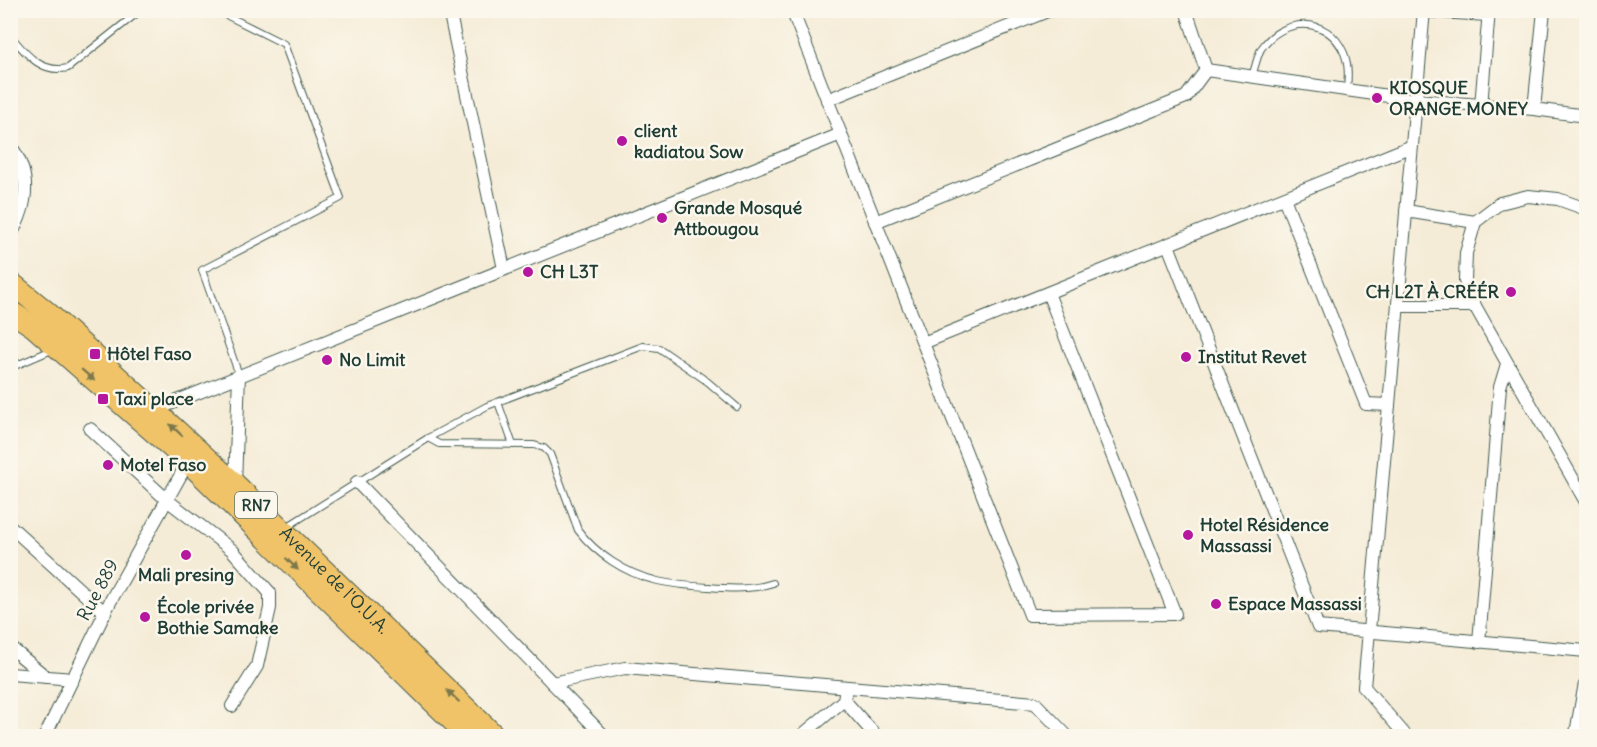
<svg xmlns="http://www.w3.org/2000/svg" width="1597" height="747" font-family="Delius,sans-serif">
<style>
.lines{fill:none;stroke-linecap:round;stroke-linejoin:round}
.service-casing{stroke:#3f574c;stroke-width:8}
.minor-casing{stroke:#3f574c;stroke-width:14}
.tertiary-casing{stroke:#3f574c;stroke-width:17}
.trunk-casing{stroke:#3f574c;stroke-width:23}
.service{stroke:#fff;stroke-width:6}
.minor{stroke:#fff;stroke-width:12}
.tertiary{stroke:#fff;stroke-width:15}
.trunk{stroke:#f0c369;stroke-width:21}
.oneway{fill:#7d794c}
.poi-dot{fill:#b5179e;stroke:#fbf7ec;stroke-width:2}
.labels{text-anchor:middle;stroke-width:5;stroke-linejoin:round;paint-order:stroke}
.shield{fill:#fbf7ec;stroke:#61756b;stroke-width:1.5}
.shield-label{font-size:16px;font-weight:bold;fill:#1f3d34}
.poi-label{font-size:18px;font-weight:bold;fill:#1f3d34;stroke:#fbf7ec;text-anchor:start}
.street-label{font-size:18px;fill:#1f3d34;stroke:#fbf7ec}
</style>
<rect width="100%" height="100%" fill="#fbf7ec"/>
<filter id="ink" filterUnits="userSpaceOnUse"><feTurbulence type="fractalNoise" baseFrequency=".0167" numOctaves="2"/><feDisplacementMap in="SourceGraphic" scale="12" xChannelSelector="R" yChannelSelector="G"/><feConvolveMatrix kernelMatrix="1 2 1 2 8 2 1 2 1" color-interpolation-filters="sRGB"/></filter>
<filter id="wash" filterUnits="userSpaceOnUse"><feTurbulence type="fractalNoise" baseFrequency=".008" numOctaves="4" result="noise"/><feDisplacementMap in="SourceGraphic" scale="24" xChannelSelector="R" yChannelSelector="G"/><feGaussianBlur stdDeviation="1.35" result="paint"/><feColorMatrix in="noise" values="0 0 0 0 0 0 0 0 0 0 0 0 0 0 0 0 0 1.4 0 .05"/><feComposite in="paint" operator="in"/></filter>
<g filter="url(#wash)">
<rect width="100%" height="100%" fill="#f5ecd7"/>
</g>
<g filter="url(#ink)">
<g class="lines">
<g class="service-casing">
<g id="service">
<polyline points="220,10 224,14 284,44 341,198 202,270 239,375"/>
<path d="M10,35C26,54 41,74 68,68L141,10"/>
<path d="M1252,76C1255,68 1257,57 1261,49C1282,17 1328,15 1344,53C1349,65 1348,78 1347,90"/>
<polyline points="10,368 54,349"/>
<polyline points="498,402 513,445"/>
<path d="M428,438L439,444L534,445L544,448L550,454L578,530C596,554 625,573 654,580C672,585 691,586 709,587C731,589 752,590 773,583"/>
<polyline points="285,528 428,438 487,406 643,346 659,348 708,382 737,407"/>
</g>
</g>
<g class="minor-casing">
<g id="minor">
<polyline points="449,10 504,269"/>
<polyline points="792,10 1030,615 1175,614 1048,293"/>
<polyline points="1186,10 1206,70"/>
<polyline points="1424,11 1488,15"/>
<polyline points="1206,70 1416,100 1534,109 1586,116"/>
<polyline points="827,100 1050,10"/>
<polyline points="1481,106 1489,10"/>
<polyline points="1534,109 1544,10"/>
<path d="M10,145C32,175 28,206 10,236"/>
<polyline points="1284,198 1366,404 1389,405"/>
<polyline points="1586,209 1558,199 1528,196 1500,203 1475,222 1466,253 1465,281 1475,306 1586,502"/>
<polyline points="1406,211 1475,222"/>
<polyline points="875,222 1186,97 1206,70"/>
<polyline points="1168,245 1318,627 1586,651"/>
<polyline points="1398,306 1475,306"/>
<polyline points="923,343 1412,146"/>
<polyline points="155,410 841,134"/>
<polyline points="90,429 167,500 232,550 270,593 270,608 257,666 232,706"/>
<polyline points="357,482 604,736"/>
<polyline points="235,484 239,375"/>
<polyline points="10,526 105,613"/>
<polyline points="1479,642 1500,387 1507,364"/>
<polyline points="10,647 46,677"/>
<polyline points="10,674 73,679"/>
<polyline points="552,683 625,668 1035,703 1067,736"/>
<polyline points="844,700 876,736"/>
<polyline points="45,736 110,602 188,462"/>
<polyline points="801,736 844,700 846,687"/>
<polyline points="1406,736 1364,687 1424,10"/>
</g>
</g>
<g class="tertiary-casing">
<polyline id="tertiary" points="1577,736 1586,686"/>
</g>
<g class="trunk-casing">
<g id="trunk">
<path id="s1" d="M10,282L48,313L235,484L495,736"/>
<polyline points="10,311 34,327 188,462 468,736"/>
</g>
</g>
<use href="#service" class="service"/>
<use href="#minor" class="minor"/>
<use href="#tertiary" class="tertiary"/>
<use href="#trunk" class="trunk"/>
</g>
<defs><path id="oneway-solid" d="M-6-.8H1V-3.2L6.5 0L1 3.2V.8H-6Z" transform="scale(1.5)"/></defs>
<g class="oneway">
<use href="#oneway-solid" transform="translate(88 375) rotate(41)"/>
<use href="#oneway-solid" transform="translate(176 430) rotate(-137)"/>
<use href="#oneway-solid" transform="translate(292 564) rotate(44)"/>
<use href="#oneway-solid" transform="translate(453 696) rotate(-136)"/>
</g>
</g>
<g class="poi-dot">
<circle cx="1377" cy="98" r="6"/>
<circle cx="622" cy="141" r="6"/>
<circle cx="662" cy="218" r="6"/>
<circle cx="528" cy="272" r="6"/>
<circle cx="1511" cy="292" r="6"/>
<rect x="89" y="348" width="12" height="12" rx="3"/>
<circle cx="1186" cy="357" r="6"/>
<circle cx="327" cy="360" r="6"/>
<rect x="97" y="393" width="12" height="12" rx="3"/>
<circle cx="108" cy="465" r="6"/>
<circle cx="1188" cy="535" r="6"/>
<circle cx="186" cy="555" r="6"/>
<circle cx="1216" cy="604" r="6"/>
<circle cx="145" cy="617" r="6"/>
</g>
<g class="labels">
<rect class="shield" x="235" y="492" width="42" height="26" rx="4.5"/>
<g class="shield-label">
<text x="256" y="511">RN7</text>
</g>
<g class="poi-label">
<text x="1389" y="94">KIOSQUE<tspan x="1389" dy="21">ORANGE MONEY</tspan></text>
<text x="634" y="137">client<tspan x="634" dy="21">kadiatou Sow</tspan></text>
<text x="674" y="214">Grande Mosqué<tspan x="674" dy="21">Attbougou</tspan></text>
<text x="540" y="278">CH L3T</text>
<text x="1499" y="298" text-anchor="end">CH L2T À CRÉÉR</text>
<text x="107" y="360">Hôtel Faso</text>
<text x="1198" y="363">Institut Revet</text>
<text x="339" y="366">No Limit</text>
<text x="115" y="405">Taxi place</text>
<text x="120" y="471">Motel Faso</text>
<text x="1200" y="531">Hotel Résidence<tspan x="1200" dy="21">Massassi</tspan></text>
<text x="186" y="581" text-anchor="middle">Mali presing</text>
<text x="1228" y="610">Espace Massassi</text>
<text x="157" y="613">École privée<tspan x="157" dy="21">Bothie Samake</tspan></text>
</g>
<g class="street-label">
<text dy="6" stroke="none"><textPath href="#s1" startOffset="441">Avenue de l'O.U.A.</textPath></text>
<text transform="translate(98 590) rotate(-62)" y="6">Rue 889</text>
</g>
</g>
<rect width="1597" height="747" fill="none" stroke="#fbf7ec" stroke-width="36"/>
</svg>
